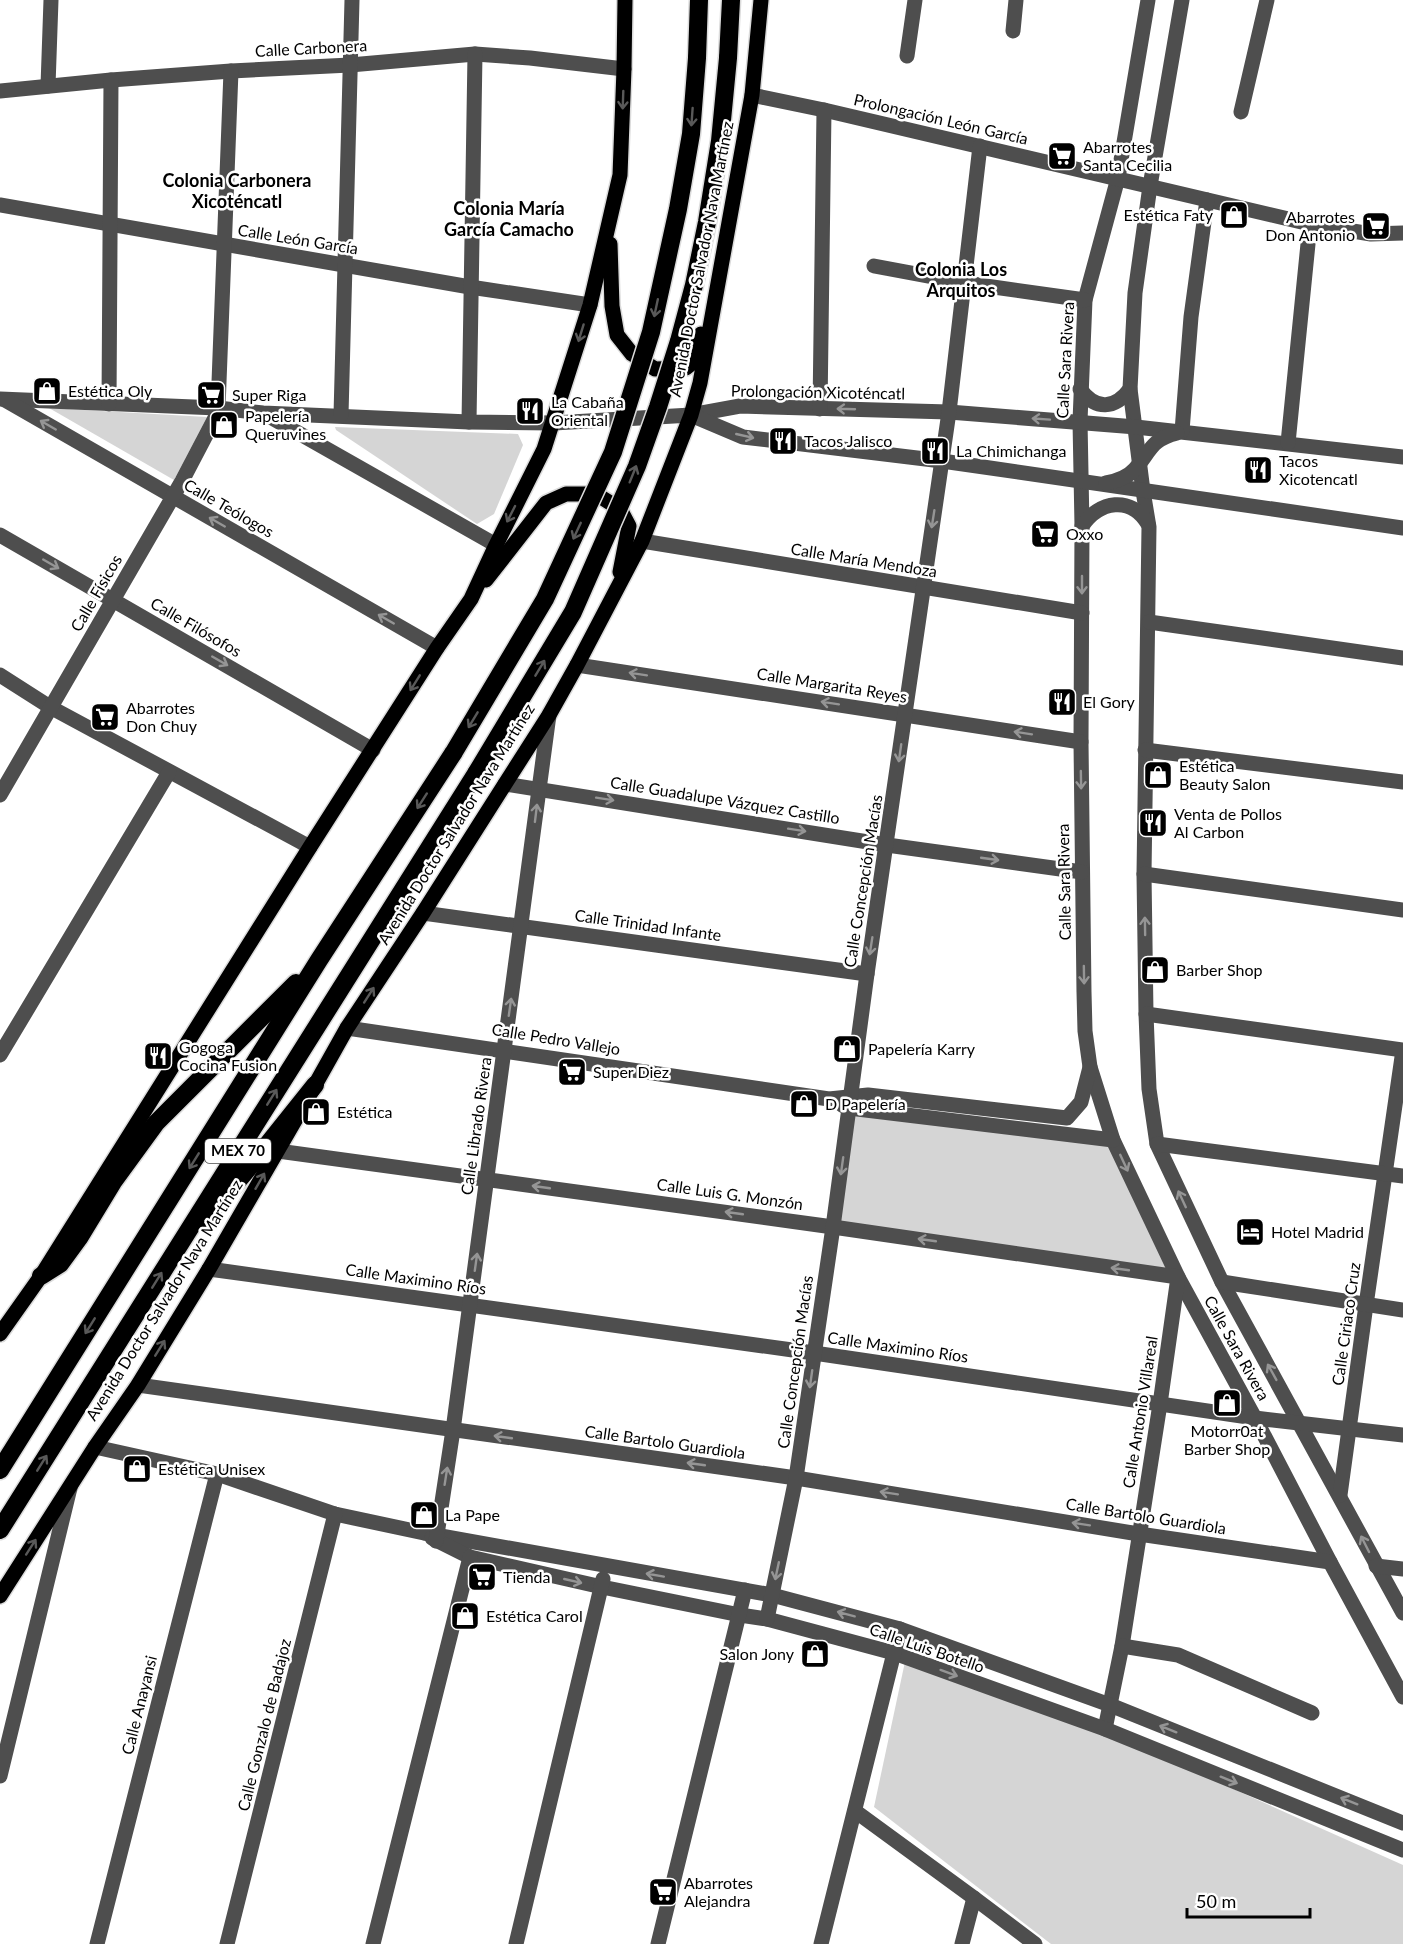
<svg xmlns="http://www.w3.org/2000/svg" width="1403" height="1944" font-family="Lato,sans-serif">
<style>
.green{fill:#d5d5d5}
.lines{fill:none;stroke-linecap:round;stroke-linejoin:round}
.major-casing{stroke:#dbdbdb;stroke-width:18}
.highway-casing{stroke:#dbdbdb;stroke-width:21}
.minor{stroke:#4e4e4e;stroke-width:15}
.major{stroke:#000;stroke-width:15}
.highway{stroke:#000;stroke-width:18}
.highway-bridge-casing{stroke:#dbdbdb;stroke-width:21;stroke-linecap:butt}
.highway-bridge{stroke:#000;stroke-width:18}
.oneway{stroke:#595959}
.oneway2{stroke:#959595}
.labels{text-anchor:middle;stroke-width:5;stroke-linejoin:round;paint-order:stroke}
.shield{fill:#fff;stroke:#4c4c4c;stroke-width:1.5}
.shield-label{font-size:15px;font-weight:bold;fill:#000}
.street-label{font-size:16px;fill:#000;stroke:#fff}
.poi-label{font-size:16px;fill:#000;stroke:#fff;text-anchor:start}
.neighbourhood-label{font-size:18px;font-weight:bold;fill:#000;stroke:#fff}
</style>
<rect width="100%" height="100%" fill="#fff"/>
<g class="green">
<polygon points="49,408 207,417 174,480"/>
<polygon points="335,427 518,434 523,445 494,514 477,524 336,430"/>
<polygon points="850,1108 1109,1143 1171,1272 834,1226"/>
<polygon points="906,1657 1104,1731 1403,1865 1403,1944 1051,1944 874,1807"/>
</g>
<g class="lines">
<g class="major-casing">
<g id="major">
<polyline points="610,244 612,306 617,335 632,354 655,369 686,368 691,364 701,334"/>
<polyline points="486,580 546,503 566,494 596,494 620,509 629,526 620,572"/>
<polyline points="310,1094 347,1028 423,913 505,784 549,715 577,665 642,541 691,415 700,383 752,95 761,0"/>
<polyline points="0,1334 41,1276 310,847 437,648 471,599 496,545 544,449 590,305 620,175 624,69 625,0"/>
<polyline points="0,1596 95,1447 138,1385 209,1269 297,1117"/>
</g>
</g>
<g class="highway-casing">
<g id="highway">
<polyline points="697,58 699,0"/>
<polyline points="728,58 731,0"/>
<polyline points="204,1221 252,1164 315,1085"/>
<polyline points="41,1276 60,1264 79,1238 113,1182 156,1123 296,983"/>
<polyline points="0,1470 319,960 454,752"/>
<polyline points="0,1530 477,772"/>
</g>
</g>
<g class="minor">
<polyline points="1148,0 1118,178 1085,300 1080,421 1082,526 1081,742 1084,992 1085,1031 1090,1067 1113,1140 1178,1277 1255,1418 1330,1562 1403,1697"/>
<polyline points="1182,0 1150,186 1135,293 1130,389 1143,491 1149,527 1144,874 1146,1014 1149,1089 1157,1144 1222,1282 1403,1613"/>
<polyline points="1013,31 1016,0"/>
<polyline points="907,56 915,0"/>
<polyline points="48,86 51,0"/>
<polyline points="0,91 111,80 231,71 350,65 475,54 530,58 624,69"/>
<polyline points="752,95 824,110 1310,224 1371,234 1403,233"/>
<polyline points="1241,112 1267,0"/>
<polyline points="0,205 470,287 590,305"/>
<polyline points="874,266 965,283 1085,300"/>
<path d="M1080,389C1096,411 1115,409 1130,389"/>
<polyline points="0,399 218,408 263,413 469,422 554,423 691,415 740,406 949,412 1136,427 1403,457"/>
<polyline points="5,400 437,648"/>
<polyline points="109,404 111,80"/>
<polyline points="820,409 824,110"/>
<polyline points="265,414 496,545"/>
<polyline points="341,415 352,0"/>
<polyline points="691,415 743,437 942,461 1403,528"/>
<polyline points="469,422 475,54"/>
<polyline points="1182,431 1191,317 1207,200"/>
<polyline points="1288,443 1310,224"/>
<path d="M1106,483C1117,481 1128,477 1135,469C1151,451 1150,440 1177,433"/>
<path d="M1082,526C1099,501 1131,495 1148,524"/>
<polyline points="0,535 373,750"/>
<polyline points="642,541 1082,613"/>
<polyline points="1149,622 1403,658"/>
<polyline points="577,665 1081,742"/>
<polyline points="0,675 50,707 310,847"/>
<polyline points="1145,750 1403,782"/>
<polyline points="505,784 887,845 1082,872"/>
<polyline points="0,795 182,481 215,418 218,408 231,71"/>
<polyline points="1144,874 1403,910"/>
<polyline points="423,913 867,974"/>
<polyline points="1146,1014 1403,1050 1366,1305 1340,1495"/>
<polyline points="347,1028 829,1099 868,1095 1067,1118 1081,1102 1090,1067"/>
<polyline points="0,1055 169,772"/>
<polyline points="842,1105 849,1108 1113,1140"/>
<polyline points="1157,1144 1403,1176"/>
<polyline points="278,1151 833,1227 1178,1277 1160,1404 1122,1646 1105,1729"/>
<polyline points="209,1269 814,1353 1255,1418 1403,1435"/>
<polyline points="1222,1282 1403,1310"/>
<polyline points="138,1385 796,1478 1139,1534 1330,1562"/>
<polyline points="95,1447 217,1474 335,1514 424,1533 772,1595 900,1629 1110,1705 1403,1823"/>
<polyline points="432,1538 470,1557 602,1587 740,1615 767,1619 894,1653 1105,1729 1403,1850"/>
<polyline points="436,1541 453,1430 549,715"/>
<polyline points="1376,1566 1403,1569"/>
<polyline points="767,1619 796,1478 833,1227 867,974 949,412 980,146"/>
<polyline points="1122,1646 1178,1655 1312,1713"/>
<polyline points="0,1776 70,1488"/>
<polyline points="855,1811 974,1898 1035,1944"/>
<polyline points="97,1944 217,1474"/>
<polyline points="227,1944 335,1514"/>
<polyline points="373,1944 470,1557"/>
<polyline points="516,1944 603,1579"/>
<polyline points="658,1944 745,1590"/>
<polyline points="821,1944 900,1629"/>
<polyline points="962,1944 974,1898"/>
</g>
<use href="#major" class="major"/>
<use href="#highway" class="highway"/>
<g class="highway-bridge-casing">
<g id="highway-bridge">
<polyline points="454,752 545,599 613,452 651,332 678,209 691,134 697,58"/>
<polyline points="477,772 573,612 637,466 658,407 679,341 694,285 707,222 720,141 728,58"/>
</g>
</g>
<use href="#highway-bridge" class="highway-bridge"/>
</g>
<defs><path id="oneway-shaft" d="M-6 0H5M1.5-3L5.5 0L1.5 3" fill="none" stroke-width="1.6" stroke-linecap="round" stroke-linejoin="round" transform="scale(1.5)"/></defs>
<g class="oneway">
<use href="#oneway-shaft" transform="translate(623 100) rotate(92)"/>
<use href="#oneway-shaft" transform="translate(692 117) rotate(94)"/>
<use href="#oneway-shaft" transform="translate(656 308) rotate(102)"/>
<use href="#oneway-shaft" transform="translate(581 333) rotate(107)"/>
<use href="#oneway-shaft" transform="translate(633 474) rotate(-68)"/>
<use href="#oneway-shaft" transform="translate(511 514) rotate(117)"/>
<use href="#oneway-shaft" transform="translate(577 531) rotate(115)"/>
<use href="#oneway-shaft" transform="translate(540 668) rotate(-59)"/>
<use href="#oneway-shaft" transform="translate(415 683) rotate(122)"/>
<use href="#oneway-shaft" transform="translate(473 720) rotate(121)"/>
<use href="#oneway-shaft" transform="translate(422 801) rotate(123)"/>
<use href="#oneway-shaft" transform="translate(369 995) rotate(-57)"/>
<use href="#oneway-shaft" transform="translate(272 1097) rotate(-58)"/>
<use href="#oneway-shaft" transform="translate(194 1161) rotate(122)"/>
<use href="#oneway-shaft" transform="translate(260 1181) rotate(-60)"/>
<use href="#oneway-shaft" transform="translate(157 1280) rotate(-58)"/>
<use href="#oneway-shaft" transform="translate(90 1326) rotate(122)"/>
<use href="#oneway-shaft" transform="translate(160 1348) rotate(-58)"/>
<use href="#oneway-shaft" transform="translate(42 1463) rotate(-58)"/>
<use href="#oneway-shaft" transform="translate(31 1547) rotate(-57)"/>
</g>
<g class="oneway2">
<use href="#oneway-shaft" transform="translate(846 409) rotate(-178)"/>
<use href="#oneway-shaft" transform="translate(1041 419) rotate(-176)"/>
<use href="#oneway-shaft" transform="translate(48 425) rotate(-150)"/>
<use href="#oneway-shaft" transform="translate(745 436) rotate(13)"/>
<use href="#oneway-shaft" transform="translate(933 519) rotate(99)"/>
<use href="#oneway-shaft" transform="translate(217 522) rotate(-150)"/>
<use href="#oneway-shaft" transform="translate(51 564) rotate(30)"/>
<use href="#oneway-shaft" transform="translate(1082 585) rotate(90)"/>
<use href="#oneway-shaft" transform="translate(386 619) rotate(-150)"/>
<use href="#oneway-shaft" transform="translate(220 661) rotate(30)"/>
<use href="#oneway-shaft" transform="translate(638 674) rotate(-171)"/>
<use href="#oneway-shaft" transform="translate(830 703) rotate(-171)"/>
<use href="#oneway-shaft" transform="translate(1023 733) rotate(-171)"/>
<use href="#oneway-shaft" transform="translate(900 753) rotate(98)"/>
<use href="#oneway-shaft" transform="translate(1081 780) rotate(89)"/>
<use href="#oneway-shaft" transform="translate(605 799) rotate(9)"/>
<use href="#oneway-shaft" transform="translate(536 813) rotate(-83)"/>
<use href="#oneway-shaft" transform="translate(797 830) rotate(9)"/>
<use href="#oneway-shaft" transform="translate(990 859) rotate(8)"/>
<use href="#oneway-shaft" transform="translate(1145 926) rotate(-91)"/>
<use href="#oneway-shaft" transform="translate(871 946) rotate(99)"/>
<use href="#oneway-shaft" transform="translate(1084 975) rotate(89)"/>
<use href="#oneway-shaft" transform="translate(510 1007) rotate(-82)"/>
<use href="#oneway-shaft" transform="translate(1124 1163) rotate(65)"/>
<use href="#oneway-shaft" transform="translate(842 1166) rotate(98)"/>
<use href="#oneway-shaft" transform="translate(541 1187) rotate(-172)"/>
<use href="#oneway-shaft" transform="translate(1182 1199) rotate(-115)"/>
<use href="#oneway-shaft" transform="translate(734 1213) rotate(-172)"/>
<use href="#oneway-shaft" transform="translate(927 1240) rotate(-172)"/>
<use href="#oneway-shaft" transform="translate(476 1262) rotate(-82)"/>
<use href="#oneway-shaft" transform="translate(1120 1269) rotate(-172)"/>
<use href="#oneway-shaft" transform="translate(1272 1372) rotate(-119)"/>
<use href="#oneway-shaft" transform="translate(811 1379) rotate(98)"/>
<use href="#oneway-shaft" transform="translate(503 1437) rotate(-172)"/>
<use href="#oneway-shaft" transform="translate(696 1464) rotate(-172)"/>
<use href="#oneway-shaft" transform="translate(446 1476) rotate(-81)"/>
<use href="#oneway-shaft" transform="translate(889 1493) rotate(-171)"/>
<use href="#oneway-shaft" transform="translate(1081 1524) rotate(-171)"/>
<use href="#oneway-shaft" transform="translate(1365 1544) rotate(-117)"/>
<use href="#oneway-shaft" transform="translate(777 1571) rotate(102)"/>
<use href="#oneway-shaft" transform="translate(655 1575) rotate(-170)"/>
<use href="#oneway-shaft" transform="translate(573 1581) rotate(13)"/>
<use href="#oneway-shaft" transform="translate(846 1614) rotate(-165)"/>
<use href="#oneway-shaft" transform="translate(949 1673) rotate(20)"/>
<use href="#oneway-shaft" transform="translate(1168 1729) rotate(-158)"/>
<use href="#oneway-shaft" transform="translate(1229 1780) rotate(22)"/>
<use href="#oneway-shaft" transform="translate(1349 1801) rotate(-158)"/>
</g>
<defs>
<g id="supermarket-square" transform="scale(1.5)"><rect x="-9" y="-9" width="18" height="18" rx="4" fill="#000" stroke="#fff"/><path d="M-6-5.5h2.5l.6 2H6L4.5 2H-2.5L-4.4-4H-6ZM-1.5 3.2a1.3 1.3 0 1 0 .1 0ZM3 3.2a1.3 1.3 0 1 0 .1 0Z" fill="#fff"/></g>
<g id="shop-square" transform="scale(1.5)"><rect x="-9" y="-9" width="18" height="18" rx="4" fill="#000" stroke="#fff"/><path d="M-5-2.5h2.3a2.7 3.5 0 0 1 5.4 0H5L5.5 6h-11ZM-1.5-2.5h3a1.5 2.3 0 0 0-3 0Z" fill="#fff"/></g>
<g id="restaurant-square" transform="scale(1.5)"><rect x="-9" y="-9" width="18" height="18" rx="4" fill="#000" stroke="#fff"/><path d="M-5-6h1v4h1v-4h1v4h1v-4h1v5L-1.5 .5V6h-2V.5L-5-1ZM5-6V6H3V1.5H1.5Q1.5-4 5-6Z" fill="#fff"/></g>
<g id="hotel-square" transform="scale(1.5)"><rect x="-9" y="-9" width="18" height="18" rx="4" fill="#000" stroke="#fff"/><path d="M-6-4.5h1.5V1H6V5H4.5V3h-9V5H-6ZM-4 0a1.8 1.8 0 1 1 3.6 0ZM.5 0V-2.5h3Q6-2.5 6 0Z" fill="#fff"/></g>
</defs>
<g fill-rule="evenodd">
<use href="#supermarket-square" x="1062" y="156"/>
<use href="#shop-square" x="1234" y="215"/>
<use href="#supermarket-square" x="1376" y="226"/>
<use href="#shop-square" x="47" y="391"/>
<use href="#supermarket-square" x="211" y="395"/>
<use href="#restaurant-square" x="530" y="411"/>
<use href="#shop-square" x="224" y="425"/>
<use href="#restaurant-square" x="783" y="441"/>
<use href="#restaurant-square" x="935" y="451"/>
<use href="#restaurant-square" x="1258" y="470"/>
<use href="#supermarket-square" x="1045" y="534"/>
<use href="#restaurant-square" x="1062" y="702"/>
<use href="#supermarket-square" x="105" y="717"/>
<use href="#shop-square" x="1158" y="775"/>
<use href="#restaurant-square" x="1153" y="823"/>
<use href="#shop-square" x="1155" y="970"/>
<use href="#shop-square" x="847" y="1049"/>
<use href="#restaurant-square" x="158" y="1056"/>
<use href="#supermarket-square" x="572" y="1072"/>
<use href="#shop-square" x="804" y="1104"/>
<use href="#shop-square" x="316" y="1112"/>
<use href="#hotel-square" x="1250" y="1232"/>
<use href="#shop-square" x="1227" y="1403"/>
<use href="#shop-square" x="137" y="1469"/>
<use href="#shop-square" x="424" y="1515"/>
<use href="#supermarket-square" x="482" y="1577"/>
<use href="#shop-square" x="465" y="1616"/>
<use href="#shop-square" x="815" y="1654"/>
<use href="#supermarket-square" x="663" y="1892"/>
</g>
<g class="labels">
<rect class="shield" x="205" y="1139" width="66" height="24" rx="4.5"/>
<g class="shield-label">
<text x="238" y="1156">MEX 70</text>
</g>
<g class="street-label">
<text transform="translate(311 48) rotate(-3)" y="6">Calle Carbonera</text>
<text transform="translate(941 119) rotate(13)" y="6">Prolongación León García</text>
<text transform="translate(298 239) rotate(9)" y="6">Calle León García</text>
<text transform="translate(701 259) rotate(-79)" y="6">Avenida Doctor Salvador Nava Martínez</text>
<text transform="translate(1065 360) rotate(-87)" y="6">Calle Sara Rivera</text>
<text transform="translate(818 392) rotate(1)" y="6">Prolongación Xicoténcatl</text>
<text transform="translate(229 508) rotate(30)" y="6">Calle Teólogos</text>
<text transform="translate(864 560) rotate(9)" y="6">Calle María Mendoza</text>
<text transform="translate(96 593) rotate(-60)" y="6">Calle Físicos</text>
<text transform="translate(196 627) rotate(30)" y="6">Calle Filósofos</text>
<text transform="translate(832 685) rotate(9)" y="6">Calle Margarita Reyes</text>
<text transform="translate(725 800) rotate(9)" y="6">Calle Guadalupe Vázquez Castillo</text>
<text transform="translate(456 824) rotate(-58)" y="6">Avenida Doctor Salvador Nava Martínez</text>
<text transform="translate(863 881) rotate(-81)" y="6">Calle Concepción Macías</text>
<text transform="translate(1064 882) rotate(-91)" y="6">Calle Sara Rivera</text>
<text transform="translate(648 925) rotate(8)" y="6">Calle Trinidad Infante</text>
<text transform="translate(556 1039) rotate(9)" y="6">Calle Pedro Vallejo</text>
<text transform="translate(476 1126) rotate(-82)" y="6">Calle Librado Rivera</text>
<text transform="translate(730 1194) rotate(8)" y="6">Calle Luis G. Monzón</text>
<text transform="translate(416 1279) rotate(8)" y="6">Calle Maximino Ríos</text>
<text transform="translate(164 1300) rotate(-58)" y="6">Avenida Doctor Salvador Nava Martínez</text>
<text transform="translate(1346 1324) rotate(-82)" y="6">Calle Ciriaco Cruz</text>
<text transform="translate(898 1347) rotate(8)" y="6">Calle Maximino Ríos</text>
<text transform="translate(1237 1348) rotate(61)" y="6">Calle Sara Rivera</text>
<text transform="translate(795 1362) rotate(-82)" y="6">Calle Concepción Macías</text>
<text transform="translate(1140 1412) rotate(-81)" y="6">Calle Antonio Villareal</text>
<text transform="translate(665 1442) rotate(8)" y="6">Calle Bartolo Guardiola</text>
<text transform="translate(1146 1516) rotate(9)" y="6">Calle Bartolo Guardiola</text>
<text transform="translate(927 1648) rotate(19)" y="6">Calle Luis Botello</text>
<text transform="translate(139 1705) rotate(-76)" y="6">Calle Anayansi</text>
<text transform="translate(264 1725) rotate(-76)" y="6">Calle Gonzalo de Badajoz</text>
</g>
<g class="poi-label">
<text x="1083" y="153">Abarrotes<tspan x="1083" dy="18">Santa Cecilia</tspan></text>
<text x="1213" y="221" text-anchor="end">Estética Faty</text>
<text x="1355" y="223" text-anchor="end">Abarrotes<tspan x="1355" dy="18">Don Antonio</tspan></text>
<text x="68" y="397">Estética Oly</text>
<text x="232" y="401">Super Riga</text>
<text x="551" y="408">La Cabaña<tspan x="551" dy="18">Oriental</tspan></text>
<text x="245" y="422">Papelería<tspan x="245" dy="18">Queruvines</tspan></text>
<text x="804" y="447">Tacos Jalisco</text>
<text x="956" y="457">La Chimichanga</text>
<text x="1279" y="467">Tacos<tspan x="1279" dy="18">Xicotencatl</tspan></text>
<text x="1066" y="540">Oxxo</text>
<text x="1083" y="708">El Gory</text>
<text x="126" y="714">Abarrotes<tspan x="126" dy="18">Don Chuy</tspan></text>
<text x="1179" y="772">Estética<tspan x="1179" dy="18">Beauty Salon</tspan></text>
<text x="1174" y="820">Venta de Pollos<tspan x="1174" dy="18">Al Carbon</tspan></text>
<text x="1176" y="976">Barber Shop</text>
<text x="179" y="1053">Gogoga<tspan x="179" dy="18">Cocina Fusion</tspan></text>
<text x="868" y="1055">Papelería Karry</text>
<text x="593" y="1078">Super Diez</text>
<text x="825" y="1110">D Papelería</text>
<text x="337" y="1118">Estética</text>
<text x="1271" y="1238">Hotel Madrid</text>
<text x="1227" y="1437" text-anchor="middle">Motorr0at<tspan x="1227" dy="18">Barber Shop</tspan></text>
<text x="158" y="1475">Estética Unisex</text>
<text x="445" y="1521">La Pape</text>
<text x="503" y="1583">Tienda</text>
<text x="486" y="1622">Estética Carol</text>
<text x="794" y="1660" text-anchor="end">Salon Jony</text>
<text x="684" y="1889">Abarrotes<tspan x="684" dy="18">Alejandra</tspan></text>
</g>
<g class="neighbourhood-label">
<text x="237" y="187">Colonia Carbonera<tspan x="237" dy="21">Xicoténcatl</tspan></text>
<text x="509" y="215">Colonia María<tspan x="509" dy="21">García Camacho</tspan></text>
<text x="961" y="276">Colonia Los<tspan x="961" dy="21">Arquitos</tspan></text>
</g>
</g>
<path d="M1187 1908v9h123v-9" fill="none" stroke="#000000" stroke-width="3"/>
<text x="1196" y="1908" font-size="18" fill="#000000" stroke="#ffffff" stroke-width="4.5" paint-order="stroke">50 m</text>
</svg>
